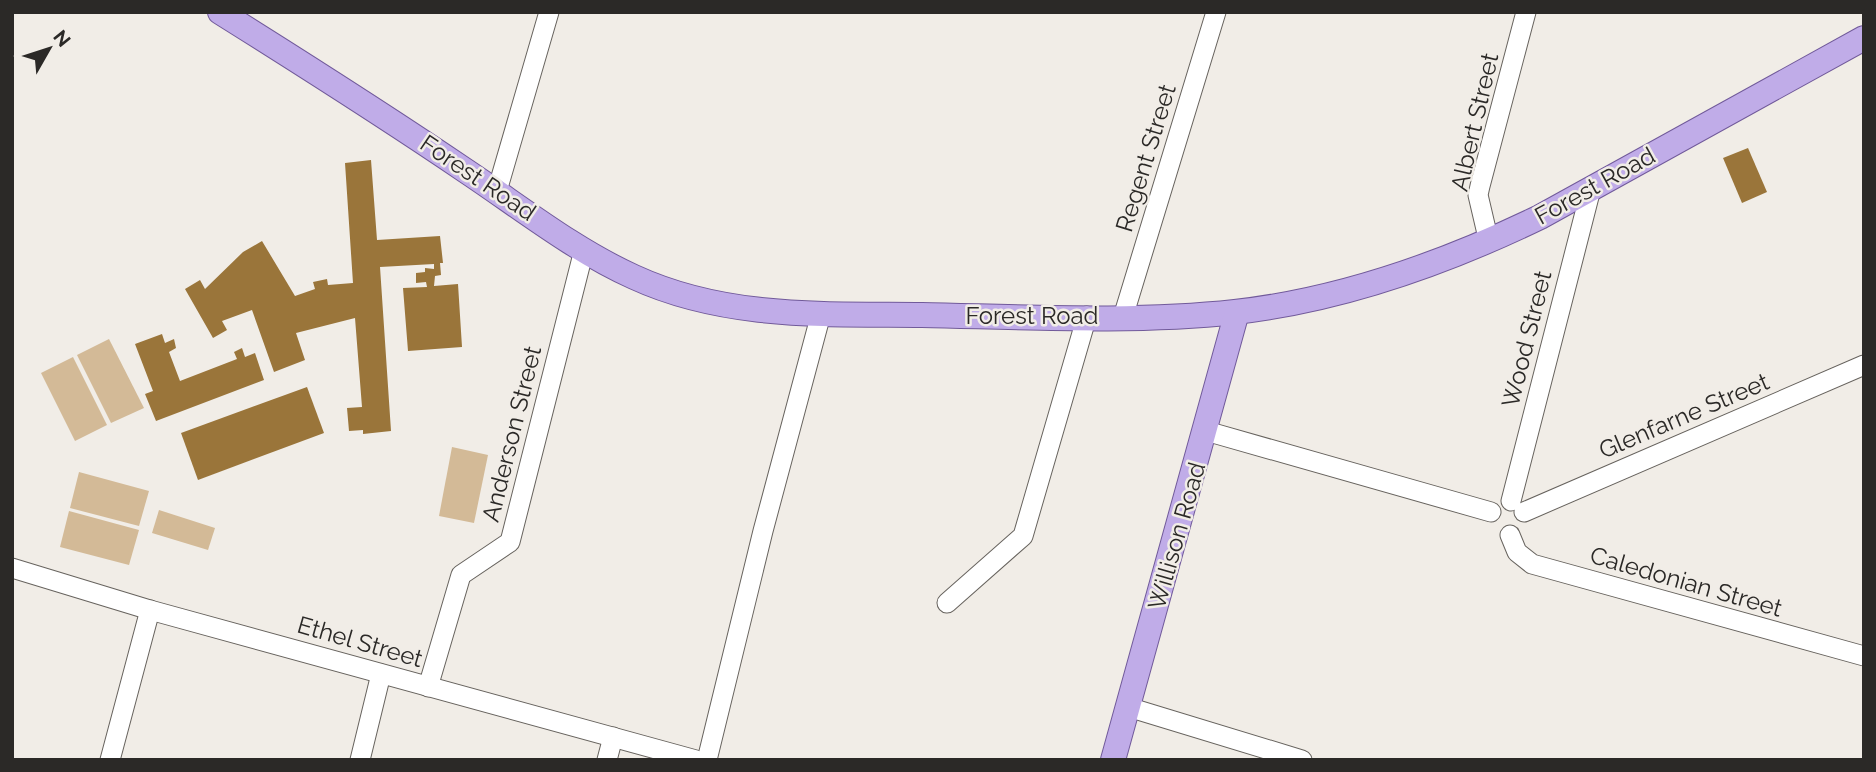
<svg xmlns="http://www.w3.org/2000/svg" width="1876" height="772" font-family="Raleway,sans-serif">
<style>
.green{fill:#d3ba97}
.building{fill:#9a753a}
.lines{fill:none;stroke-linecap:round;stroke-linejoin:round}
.minor-casing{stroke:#67635e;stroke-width:21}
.major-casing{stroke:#715a9a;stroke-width:26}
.minor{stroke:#fff;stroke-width:19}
.major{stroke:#c0ace8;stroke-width:24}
.labels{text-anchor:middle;stroke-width:5;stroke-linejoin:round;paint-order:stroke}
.street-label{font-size:24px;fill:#2b2927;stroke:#f1ede7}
</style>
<rect width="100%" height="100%" fill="#f1ede7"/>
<g class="green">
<polygon points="109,339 144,408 111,423 77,355"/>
<polygon points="73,357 107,425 75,441 41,373"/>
<polygon points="452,447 488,455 474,523 439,516"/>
<polygon points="79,472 149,491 139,526 70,508"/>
<polygon points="159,510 215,528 208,550 152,533"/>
<polygon points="69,511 139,530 129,565 60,547"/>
</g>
<g class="building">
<polygon points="1748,148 1767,192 1742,203 1723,158"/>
<polygon points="371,160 377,240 440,236 443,263 440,263 441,275 435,276 434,286 458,284 462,347 408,351 403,288 427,287 426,282 416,283 416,273 425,272 425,268 434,269 434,264 380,267 391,431 363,434 363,430 349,431 347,408 362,407 355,318 296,333 305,360 274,372 252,310 222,321 227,330 213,338 185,289 200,280 205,289 243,252 262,241 295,296 315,289 313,282 327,279 328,285 353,283 345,163"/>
<polygon points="162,334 165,343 174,339 176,348 169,352 180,381 237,359 234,352 242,348 245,357 255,353 264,380 156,421 145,394 153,391 135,344"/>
<polygon points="307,387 324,433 198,480 181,433"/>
</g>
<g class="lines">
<g class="minor-casing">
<g id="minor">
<polyline points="497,191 549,12"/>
<polyline points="1489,242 1478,195 1480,186 1526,12"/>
<polyline points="1123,317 1216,12"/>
<polyline points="1206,431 1491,512"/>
<polyline points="1511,501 1591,189"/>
<polyline points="1524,512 1864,365"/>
<polyline points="1510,535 1517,552 1532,564 1864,656"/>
<polyline points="12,568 150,610 696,760"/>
<polyline points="947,603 1023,536 1087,316"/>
<polyline points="428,687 461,575 510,542 584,250"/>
<polyline points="1128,707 1302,760"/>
<polyline points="110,760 150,610"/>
<polyline points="360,760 381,674"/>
<polyline points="607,760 613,737"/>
<polyline points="707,760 763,531 821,314"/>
</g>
</g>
<g class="major-casing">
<g id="major">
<path d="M220,12C303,64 385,116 466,171C520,207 574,250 634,277C725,319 824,314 922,315C1023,317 1135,323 1235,312C1341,300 1445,263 1540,217L1864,38"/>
<polyline points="1113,760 1237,312"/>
</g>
</g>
<use href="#minor" class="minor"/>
<use href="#major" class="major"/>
</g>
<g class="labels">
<g class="street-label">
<text transform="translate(1475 122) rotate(-77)" y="8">Albert Street</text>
<text transform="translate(1146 158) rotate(-73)" y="8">Regent Street</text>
<text transform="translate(478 178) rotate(34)" y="8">Forest Road</text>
<text transform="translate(1595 186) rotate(-29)" y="8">Forest Road</text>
<text x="1032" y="324">Forest Road</text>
<text transform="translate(1527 339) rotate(-76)" y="8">Wood Street</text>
<text transform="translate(1684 416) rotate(-23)" y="8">Glenfarne Street</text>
<text transform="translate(512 434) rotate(-76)" y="8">Anderson Street</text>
<text transform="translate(1177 536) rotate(-74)" y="8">Willison Road</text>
<text transform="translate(1686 582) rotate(16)" y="8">Caledonian Street</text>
<text transform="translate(360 642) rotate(16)" y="8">Ethel Street</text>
</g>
</g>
<rect width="1876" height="772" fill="none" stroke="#2b2927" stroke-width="28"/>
<g transform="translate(49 49) rotate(51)" stroke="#f1ede7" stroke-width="5" paint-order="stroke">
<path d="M0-5L12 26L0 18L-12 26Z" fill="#2b2927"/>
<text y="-10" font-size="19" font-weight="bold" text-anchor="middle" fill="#2b2927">N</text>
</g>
</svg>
